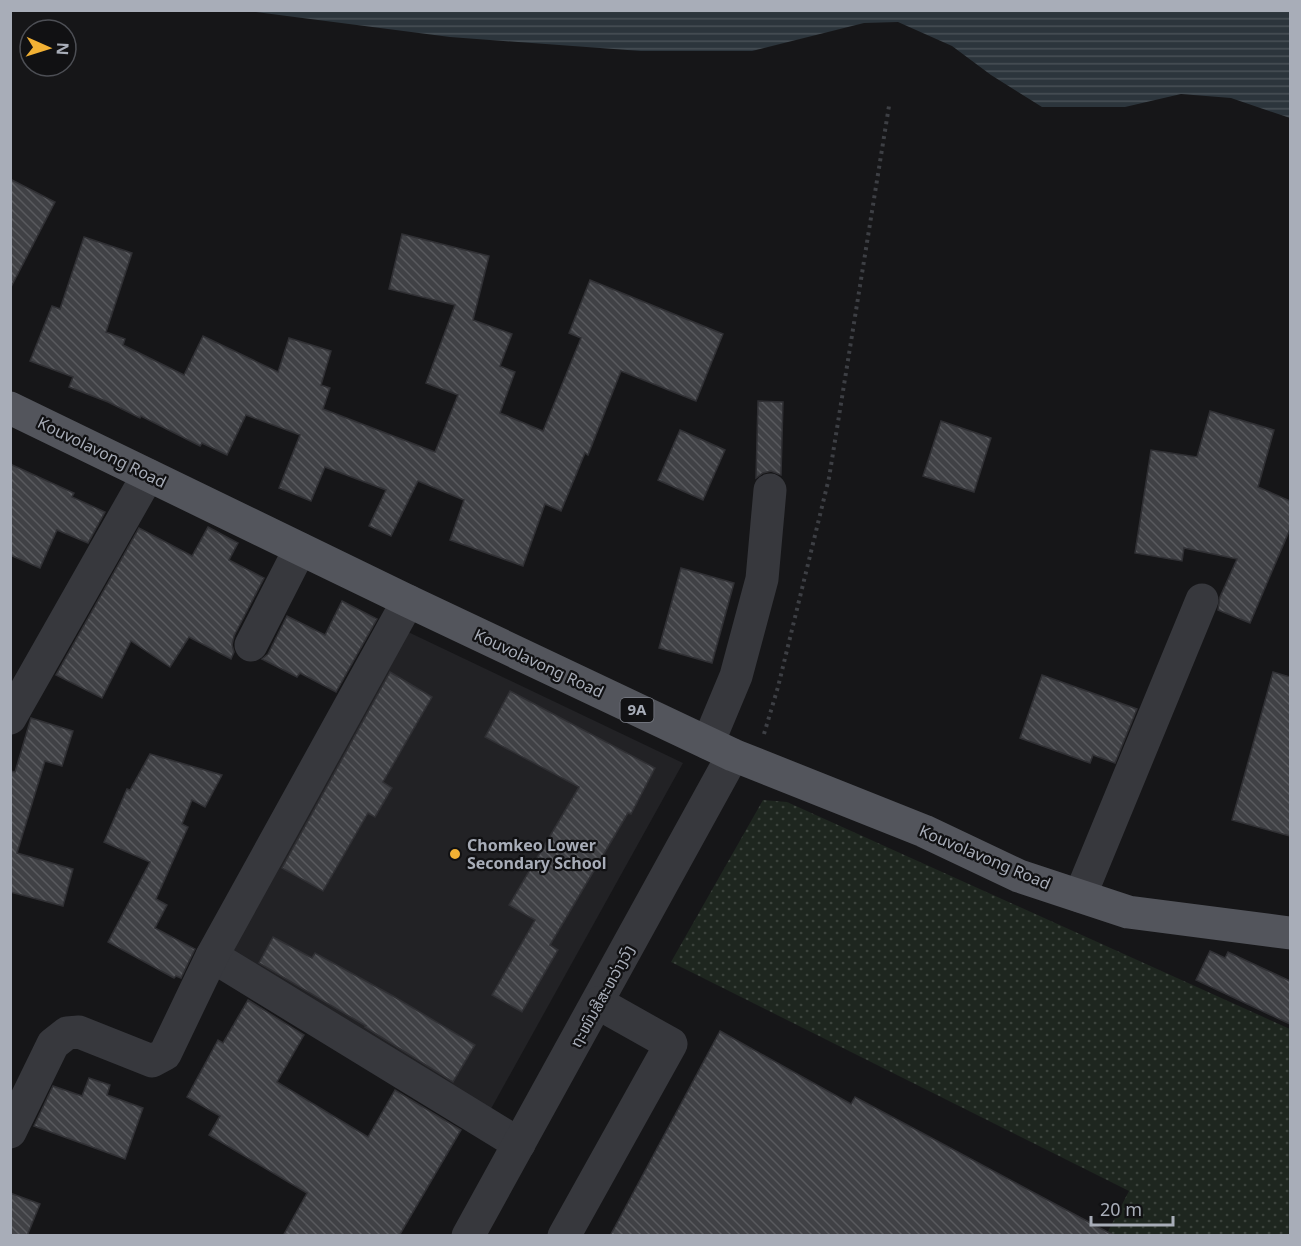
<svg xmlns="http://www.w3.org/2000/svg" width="1301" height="1246" font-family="'Noto Sans','Noto Sans Lao',sans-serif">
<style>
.built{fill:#222225}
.green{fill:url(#green-dots)}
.water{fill:url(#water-rules)}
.building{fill:url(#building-back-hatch);stroke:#303034;stroke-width:1.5}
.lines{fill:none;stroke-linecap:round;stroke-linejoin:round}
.path{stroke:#3d3f44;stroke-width:4;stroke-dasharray:3 4.5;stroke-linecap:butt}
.minor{stroke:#37383d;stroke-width:33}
.major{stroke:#53555c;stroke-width:33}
.poi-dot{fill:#f2b134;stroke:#111113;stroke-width:2}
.labels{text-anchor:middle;stroke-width:4.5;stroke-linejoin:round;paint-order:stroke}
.shield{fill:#111113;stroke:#7b7e86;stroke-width:1.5}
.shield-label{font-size:15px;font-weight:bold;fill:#a8adb8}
.street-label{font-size:16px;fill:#a8adb8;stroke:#111113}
.poi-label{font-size:16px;font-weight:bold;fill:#a8adb8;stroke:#111113;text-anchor:start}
</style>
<defs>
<pattern id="green-dots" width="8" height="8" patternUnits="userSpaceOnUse" patternTransform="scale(1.5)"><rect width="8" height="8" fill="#1e261f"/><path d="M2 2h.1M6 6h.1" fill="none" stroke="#3c433d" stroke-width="1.8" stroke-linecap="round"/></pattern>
<pattern id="water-rules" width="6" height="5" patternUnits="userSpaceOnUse" patternTransform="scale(1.5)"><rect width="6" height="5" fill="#2c353c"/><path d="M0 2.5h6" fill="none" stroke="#485056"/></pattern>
<pattern id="building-back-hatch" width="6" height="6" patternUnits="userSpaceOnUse" patternTransform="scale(1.5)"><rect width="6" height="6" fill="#404145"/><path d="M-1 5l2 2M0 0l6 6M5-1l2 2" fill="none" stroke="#595a5e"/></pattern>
</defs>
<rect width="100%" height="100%" fill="#161618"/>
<polygon class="built" points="404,630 683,763 487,1116 229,958"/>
<polygon class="green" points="763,800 787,802 1290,1029 1290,1235 1106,1235 1129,1191 671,962"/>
<polygon class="water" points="248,11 1290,11 1290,118 1231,98 1181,94 1125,107 1042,107 991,75 952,46 898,22 864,23 752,51 641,51 450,37"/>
<g class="building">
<polygon points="10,179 55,202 10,289"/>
<polygon points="402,234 489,256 473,320 512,334 500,366 515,372 500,413 543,431 581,338 569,333 590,280 723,334 696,401 621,371 588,455 585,453 561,511 545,504 523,566 450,540 464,500 418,481 391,536 369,526 386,490 325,467 311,501 279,488 300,435 246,415 227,455 202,443 200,446 141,416 140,418 108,402 69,387 73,377 30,361 52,306 60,309 84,237 132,253 106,332 125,339 123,345 184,375 203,336 278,372 289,338 331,351 321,385 330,388 323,409 435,452 458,395 426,383 455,305 389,289"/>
<polygon points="758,401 783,402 781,475 771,471 763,473 756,478"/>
<polygon points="1210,411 1274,430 1258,487 1290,501 1290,529 1250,623 1218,610 1220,597 1237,559 1184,548 1182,561 1135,553 1151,450 1197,457"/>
<polygon points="941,421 991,438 974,492 923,476"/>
<polygon points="680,430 725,450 703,500 658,480"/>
<polygon points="10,464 74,493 72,497 105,512 88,543 57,530 40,568 10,555"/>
<polygon points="208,527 238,543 229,560 264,578 234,636 232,645 234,652 231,659 189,637 170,667 131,641 102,698 56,675 139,528 192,556"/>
<polygon points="681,568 734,583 712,663 659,648"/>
<polygon points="342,601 377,619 336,692 300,673 297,677 262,659 268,654 287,616 325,635"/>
<polygon points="390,672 432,697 383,782 392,788 375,817 368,813 323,891 282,868"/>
<polygon points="1273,672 1290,677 1290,836 1232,820"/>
<polygon points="1042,675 1137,709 1115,763 1093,755 1090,763 1020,738"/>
<polygon points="510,691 655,768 631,814 628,813 550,945 558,950 522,1012 492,995 535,920 509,905 579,787 485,737"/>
<polygon points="31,718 73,731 62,766 45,761 17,853 73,869 63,906 10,892 10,771 15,772"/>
<polygon points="150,754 222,775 205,807 192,800 182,824 188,827 156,899 167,905 155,928 195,949 181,978 176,976 174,978 108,942 150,862 104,842 127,789 130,790"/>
<polygon points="273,937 312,958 315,953 393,996 475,1045 453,1082 365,1027 366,1026 259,963"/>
<polygon points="1210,951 1225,958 1228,952 1290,981 1290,1024 1196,980"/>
<polygon points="248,1000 304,1035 277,1082 368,1137 395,1090 461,1130 399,1236 283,1236 307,1193 209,1135 220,1116 187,1097 218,1040 223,1043"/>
<polygon points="720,1031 851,1104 855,1097 1115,1236 610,1236"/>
<polygon points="89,1078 110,1085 107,1095 143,1108 125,1159 34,1126 53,1086 82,1096"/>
<polygon points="10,1193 40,1204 27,1236 10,1236"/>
</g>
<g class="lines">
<polyline class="path" points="764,734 778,687 829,478 889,106"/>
<g class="minor">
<polyline points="251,645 300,549"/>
<polyline points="10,718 148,475"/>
<polyline points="708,743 736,676 762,579 770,490"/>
<polyline points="1080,896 1202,600"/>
<polyline points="212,956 519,1144"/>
<polyline points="10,1132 53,1044 67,1033 79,1032 152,1061 165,1054 212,956 408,601"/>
<polyline points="468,1236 733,755"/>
<polyline points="564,1236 671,1044 598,1003"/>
</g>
<polyline class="major" points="10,408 408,601 733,755 924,831 1019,876 1128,912 1290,933"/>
</g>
<circle class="poi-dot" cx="455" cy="854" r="6"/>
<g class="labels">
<rect class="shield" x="620.5" y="698" width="33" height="24" rx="4.5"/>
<g class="shield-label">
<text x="637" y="715">9A</text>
</g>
<g class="street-label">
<text transform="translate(102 452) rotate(26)" y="6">Kouvolavong Road</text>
<text transform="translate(539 663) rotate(25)" y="6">Kouvolavong Road</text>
<text transform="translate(985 857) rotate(23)" y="6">Kouvolavong Road</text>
<text transform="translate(602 996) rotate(-61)" y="6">ຖະໜົນສີສະຫວ່າງວົງ</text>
</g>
<g class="poi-label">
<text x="467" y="851">Chomkeo Lower<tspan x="467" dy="18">Secondary School</tspan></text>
</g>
</g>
<rect width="1301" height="1246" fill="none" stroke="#a8adb8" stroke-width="24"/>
<g transform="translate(48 48) rotate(93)"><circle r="28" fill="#111113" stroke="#4d4f55" stroke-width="1.5"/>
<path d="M0-4.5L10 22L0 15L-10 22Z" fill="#f2b134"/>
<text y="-9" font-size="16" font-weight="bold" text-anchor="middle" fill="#a8adb8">N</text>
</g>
<path d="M1091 1216v9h82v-9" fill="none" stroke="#a8adb8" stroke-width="3"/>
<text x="1100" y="1216" font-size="18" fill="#a8adb8" stroke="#111113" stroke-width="4.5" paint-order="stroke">20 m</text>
</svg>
